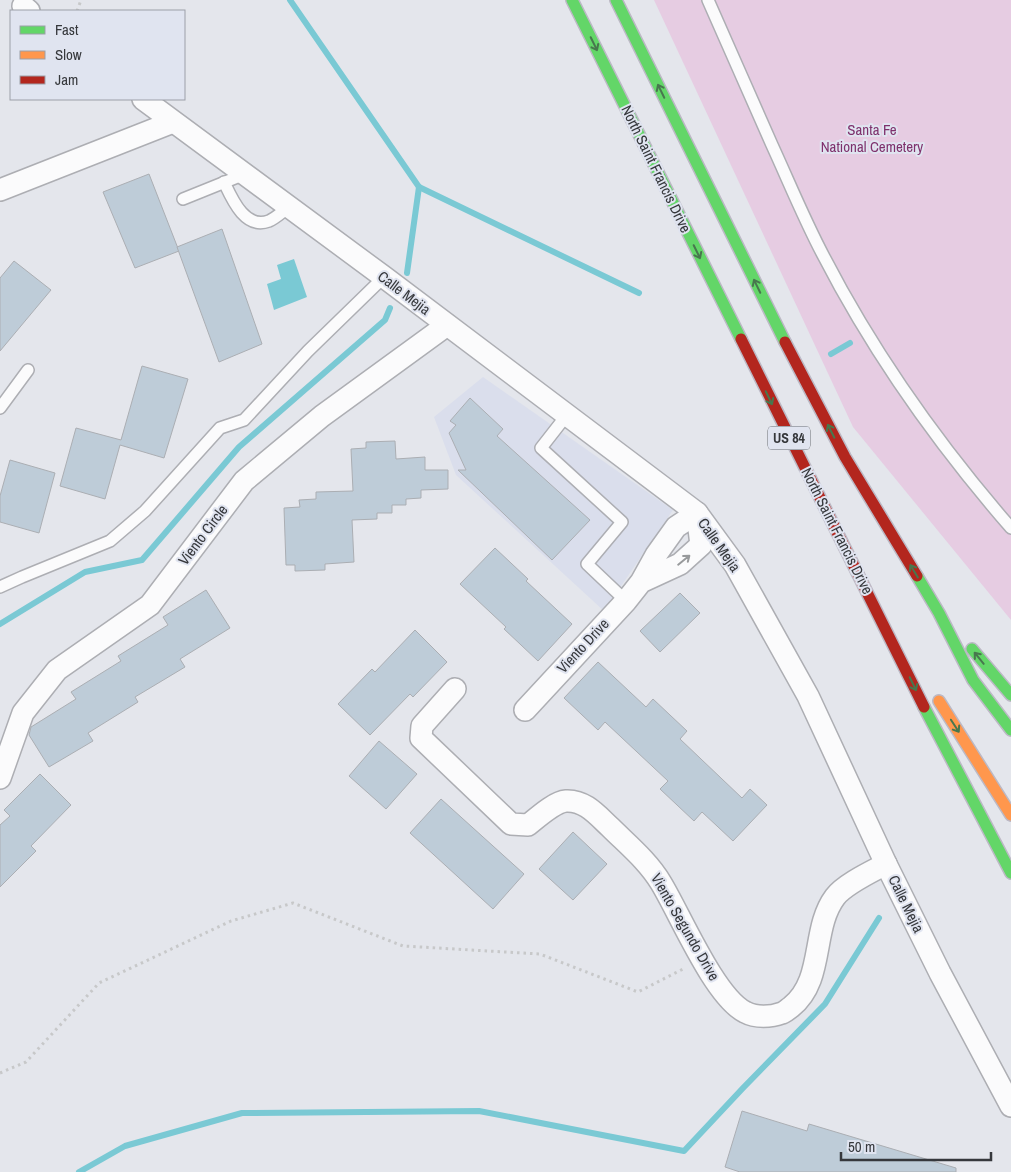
<svg xmlns="http://www.w3.org/2000/svg" width="1011" height="1172" font-family="'Archivo Narrow',sans-serif">
<style>
.built{fill:#dadeec}
.green{fill:#e6cce2}
.water{fill:#7ac9d4}
.lines{fill:none;stroke-linecap:round;stroke-linejoin:round}
.stream{stroke:#7ac9d4;stroke-width:6}
.building{fill:#beccd8;stroke:#abaeb3}
.lane-casing{stroke:#adaeb3;stroke-width:14}
.street-casing{stroke:#adaeb3;stroke-width:24}
.fast-casing{stroke:#bcb9c5;stroke-width:14}
.slow-casing{stroke:#bcb9c5;stroke-width:14}
.jam-casing{stroke:#bcb9c5;stroke-width:14}
.path{stroke:#c7c8c9;stroke-width:3;stroke-dasharray:2.5 4;stroke-linecap:butt}
.lane{stroke:#fbfbfc;stroke-width:11}
.street{stroke:#fbfbfc;stroke-width:21}
.fast{stroke:#63d668;stroke-width:11}
.slow{stroke:#ff974d;stroke-width:11}
.jam{stroke:#b3261e;stroke-width:11}
.oneway{stroke:#48774e}
.oneway2{stroke:#989a9c}
.labels{text-anchor:middle;stroke-width:4;stroke-linejoin:round;paint-order:stroke}
.shield{fill:#e0e4f0;stroke:#696c72;stroke-width:1}
.shield-label{font-size:14px;font-weight:bold;fill:#36383c}
.park-label{font-size:15px;fill:#7e306c;stroke:#e0e4f0}
.street-label{font-size:15px;fill:#36383c;stroke:#e0e4f0}
</style>
<rect width="100%" height="100%" fill="#e4e6ec"/>
<polygon class="built" points="483,377 673,510 604,611 456,475 434,417"/>
<polygon class="green" points="654,0 1011,0 1011,620 853,427"/>
<polygon class="water" points="294,259 307,297 274,310 267,284 281,279 277,265"/>
<g class="lines">
<g class="stream">
<polyline points="290,0 419,187 639,293"/>
<polyline points="407,273 419,187"/>
<polyline points="831,354 850,343"/>
<polyline points="0,624 85,572 142,560 239,447 385,320 390,308"/>
<polyline points="79,1172 125,1146 242,1113 479,1111 684,1151 743,1088 825,1004 879,918"/>
</g>
</g>
<g class="building">
<polygon points="149,174 179,251 135,268 103,192"/>
<polygon points="222,229 262,344 219,362 177,247"/>
<polygon points="14,261 51,290 0,351 0,278"/>
<polygon points="142,366 188,379 164,458 120,445 105,499 60,486 76,428 121,440"/>
<polygon points="470,398 503,429 497,436 590,520 552,560 458,470 466,470 449,433 456,425 450,421"/>
<polygon points="395,441 396,459 425,457 425,470 448,470 448,489 421,490 421,498 406,499 406,505 392,505 392,513 377,513 377,519 352,520 354,562 325,564 325,570 295,571 295,565 286,565 284,508 300,507 299,500 316,499 316,492 353,491 351,449 366,448 366,442"/>
<polygon points="10,460 55,473 39,533 0,522 0,496"/>
<polygon points="495,548 528,579 526,581 572,624 538,661 504,629 506,627 460,584"/>
<polygon points="206,590 230,628 180,659 185,667 135,697 138,702 88,733 93,741 49,767 29,735 31,727 76,699 71,692 121,661 118,656 168,625 163,617"/>
<polygon points="680,593 700,613 660,652 640,631"/>
<polygon points="415,630 447,662 413,697 410,694 370,735 338,704 372,669 375,672"/>
<polygon points="598,662 646,707 653,699 687,731 680,739 742,798 750,789 767,805 733,841 702,812 694,821 660,789 668,781 605,722 598,730 564,698"/>
<polygon points="379,741 417,774 386,809 349,776"/>
<polygon points="40,774 71,805 31,846 36,851 0,887 0,825 10,816 4,810"/>
<polygon points="441,799 524,874 493,909 410,833"/>
<polygon points="573,832 607,864 573,900 539,869"/>
<polygon points="742,1111 807,1131 809,1124 956,1168 956,1172 740,1172 725,1167"/>
</g>
<g class="lines">
<g class="lane-casing">
<g id="lane">
<path d="M708,0C729,48 751,97 772,145C789,182 804,219 823,255C874,354 938,444 1011,528"/>
<path d="M224,182C232,199 245,230 269,221C276,218 283,211 289,207"/>
<polyline points="183,199 245,174"/>
<polyline points="0,408 28,370"/>
<polyline points="566,416 541,448 622,522 587,564 626,601"/>
<polyline points="0,587 22,577 110,541 145,511 220,428 244,420 308,351 384,277"/>
</g>
</g>
<g class="street-casing">
<g id="street">
<polyline points="23,6 29,11"/>
<polyline points="143,99 384,277 697,513 735,565 808,696 886,864 940,973 1011,1106"/>
<polyline points="0,190 173,122"/>
<path d="M455,689L422,726L421,738L511,824L528,825C537,818 554,802 566,801C585,800 597,815 610,827C627,844 648,861 661,883C680,914 714,996 745,1012C756,1018 771,1017 782,1013C785,1012 788,1009 791,1007C825,980 811,929 835,897C845,884 871,872 886,864"/>
<polyline points="525,710 626,601 641,582 656,555 676,527 697,513 701,545 680,564 641,582"/>
<polyline points="0,778 23,713 57,670 150,605 244,481 322,416 447,325"/>
</g>
</g>
<g class="fast-casing">
<g id="fast">
<polyline points="572,0 741,339"/>
<polyline points="616,0 785,342"/>
<polyline points="917,576 939,613 973,680 1011,730"/>
<polyline points="972,649 1011,695"/>
<polyline points="924,707 1011,873"/>
</g>
</g>
<g class="slow-casing">
<polyline id="slow" points="939,701 1011,815"/>
</g>
<g class="jam-casing">
<g id="jam">
<polyline points="741,339 924,707"/>
<polyline points="785,342 845,457 917,576"/>
</g>
</g>
<g class="path">
<polyline points="77,11 81,0"/>
<polyline points="0,1073 26,1062 99,983 231,921 293,903 403,946 540,954 638,992 685,968"/>
</g>
<use href="#lane" class="lane"/>
<use href="#street" class="street"/>
<use href="#fast" class="fast"/>
<use href="#slow" class="slow"/>
<use href="#jam" class="jam"/>
</g>
<defs><path id="oneway-shaft" d="M-6 0H5M1.5-3L5.5 0L1.5 3" fill="none" stroke-width="1.6" stroke-linecap="round" stroke-linejoin="round" transform="scale(1.25)"/></defs>
<g class="oneway">
<use href="#oneway-shaft" transform="translate(594 44) rotate(64)"/>
<use href="#oneway-shaft" transform="translate(661 91) rotate(-116)"/>
<use href="#oneway-shaft" transform="translate(697 252) rotate(64)"/>
<use href="#oneway-shaft" transform="translate(757 286) rotate(-116)"/>
<use href="#oneway-shaft" transform="translate(769 398) rotate(64)"/>
<use href="#oneway-shaft" transform="translate(831 431) rotate(-117)"/>
<use href="#oneway-shaft" transform="translate(914 571) rotate(-121)"/>
<use href="#oneway-shaft" transform="translate(979 658) rotate(-129)"/>
<use href="#oneway-shaft" transform="translate(913 684) rotate(64)"/>
<use href="#oneway-shaft" transform="translate(955 726) rotate(57)"/>
</g>
<use class="oneway2" href="#oneway-shaft" transform="translate(684 560) rotate(-39)"/>
<g class="labels">
<rect class="shield" x="768" y="426.5" width="42" height="23" rx="4"/>
<g class="shield-label">
<text x="789" y="443">US 84</text>
</g>
<g class="park-label">
<text x="872" y="135">Santa Fe<tspan x="872" dy="17">National Cemetery</tspan></text>
</g>
<g class="street-label">
<text transform="translate(656 169) rotate(64)" y="5">North Saint Francis Drive</text>
<text transform="translate(404 293) rotate(37)" y="5">Calle Mejia</text>
<text transform="translate(837 531) rotate(63)" y="5">North Saint Francis Drive</text>
<text transform="translate(203 535) rotate(-53)" y="5">Viento Circle</text>
<text transform="translate(719 545) rotate(55)" y="5">Calle Mejia</text>
<text transform="translate(583 646) rotate(-47)" y="5">Viento Drive</text>
<text transform="translate(906 904) rotate(64)" y="5">Calle Mejia</text>
<text transform="translate(685 927) rotate(60)" y="5">Viento Segundo Drive</text>
</g>
</g>
<rect x="10" y="10" width="175" height="90" fill="#e0e4f0" stroke="#9c9fa8"/>
<rect x="20" y="26" width="25" height="8" fill="#63d668" stroke="#9c9fa8"/>
<text x="55" y="35" font-size="15" fill="#36383c">Fast</text>
<rect x="20" y="51" width="25" height="8" fill="#ff974d" stroke="#9c9fa8"/>
<text x="55" y="60" font-size="15" fill="#36383c">Slow</text>
<rect x="20" y="76" width="25" height="8" fill="#b3261e" stroke="#9c9fa8"/>
<text x="55" y="85" font-size="15" fill="#36383c">Jam</text>
<path d="M841 1152v8h150v-8" fill="none" stroke="#36383c" stroke-width="2.5"/>
<text x="848" y="1152" font-size="15" fill="#36383c" stroke="#e0e4f0" stroke-width="4" paint-order="stroke">50 m</text>
</svg>
